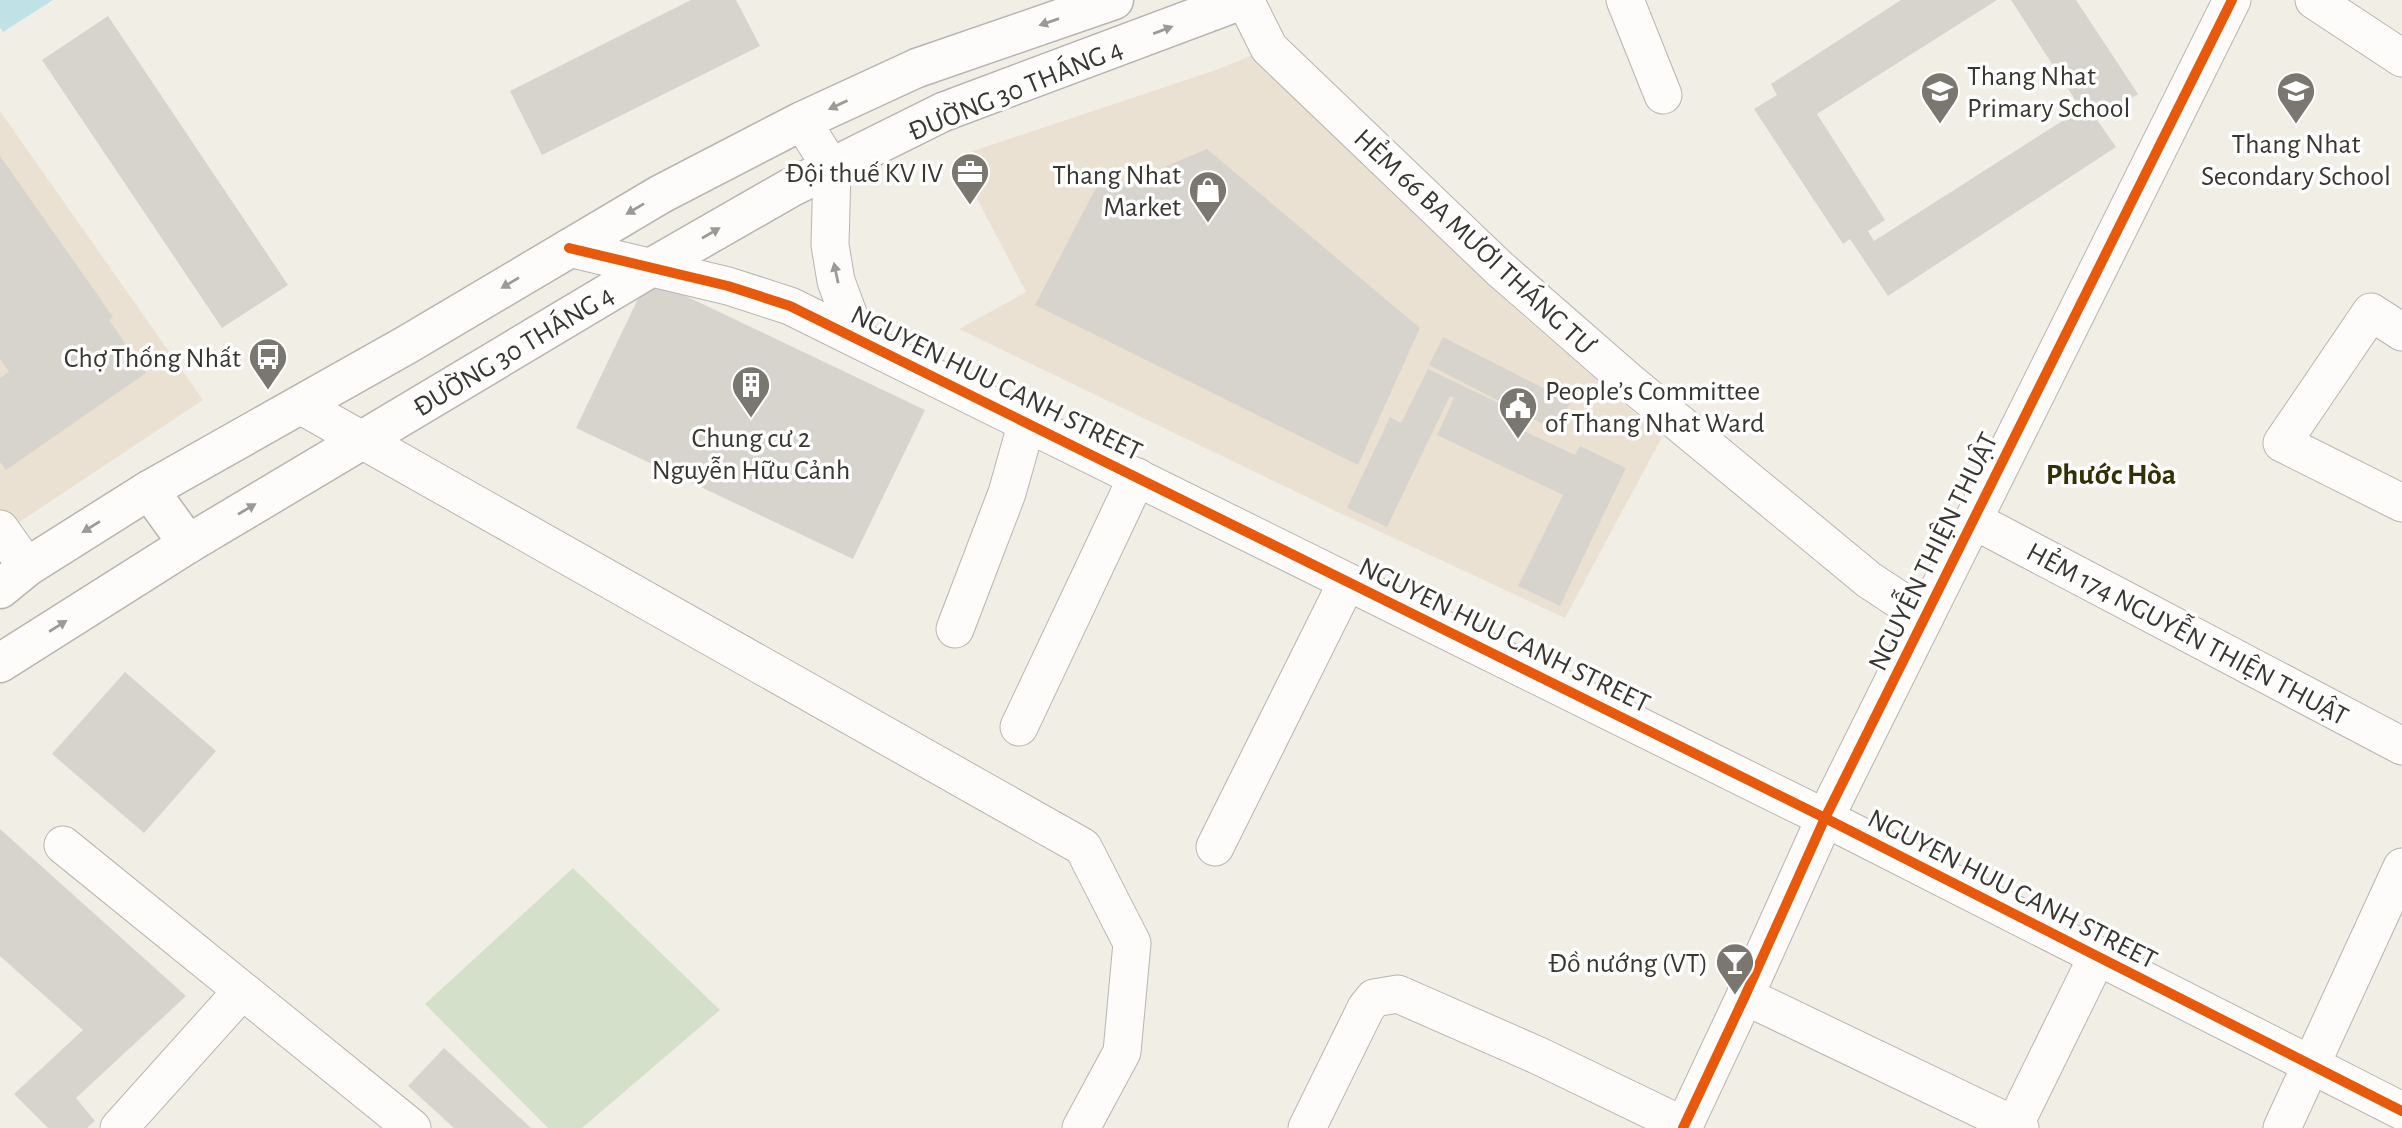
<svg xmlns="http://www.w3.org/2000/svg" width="2402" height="1128" font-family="'Alegreya Sans',sans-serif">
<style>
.commercial{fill:#ebe1d3}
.green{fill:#d5e0ca}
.water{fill:#c0e2e7}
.building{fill:#d7d4ce}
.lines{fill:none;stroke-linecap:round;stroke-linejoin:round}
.minor-casing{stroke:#b7b5af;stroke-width:39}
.major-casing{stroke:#b7b5af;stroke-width:41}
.minor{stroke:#fdfcfb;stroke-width:37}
.major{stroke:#fdfcfb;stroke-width:38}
.cycleway-casing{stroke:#fff;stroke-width:15}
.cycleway{stroke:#e8590c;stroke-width:10}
.oneway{fill:#9b9a96}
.labels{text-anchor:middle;stroke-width:7;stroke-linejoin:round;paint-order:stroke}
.poi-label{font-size:28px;fill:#393731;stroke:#fff;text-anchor:end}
.street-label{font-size:28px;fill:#393731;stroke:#fff}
.neighbourhood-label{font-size:30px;font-weight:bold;fill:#323106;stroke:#fff}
</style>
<rect width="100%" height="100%" fill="#f1eee6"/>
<g class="commercial">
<polygon points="1255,54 1494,290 1662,437 1565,618 1342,514 959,329 1026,292 955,157 1216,70"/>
<polygon points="0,111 203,400 0,535"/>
</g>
<polygon class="green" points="573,868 720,1010 582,1128 548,1128 425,1004"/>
<polygon class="water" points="0,0 53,0 3,32 0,27"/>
<g class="building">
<polygon points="691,0 736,0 760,46 542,155 510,91"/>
<polygon points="1901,0 1997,0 1817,114 1885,220 1868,231 1874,241 2081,109 2011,0 2076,0 2138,94 2097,120 2116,147 1888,296 1850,239 1843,244 1754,109 1777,95 1771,84"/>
<polygon points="108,16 288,285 222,328 42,60"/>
<polygon points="1207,149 1420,328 1358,465 1035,305 1101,178 1121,185"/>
<polygon points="0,156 113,317 109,320 146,373 6,470 0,462 0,378 9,372 0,359"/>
<polygon points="648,278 925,410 853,559 576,428"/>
<polygon points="1443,337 1571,402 1555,430 1429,365"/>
<polygon points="1428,369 1513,410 1507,423 1575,455 1580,446 1626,468 1560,606 1518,586 1563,495 1437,435 1454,398 1450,396 1387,527 1347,508 1390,417 1401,423"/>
<polygon points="125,672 216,751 144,833 52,754"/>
<polygon points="0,829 186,996 76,1098 95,1121 87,1128 48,1128 14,1094 83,1030 0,956"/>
<polygon points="444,1048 531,1128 454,1128 408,1086"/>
</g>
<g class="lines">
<g class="minor-casing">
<g id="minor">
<polyline points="1245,0 1269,48 1500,269 1627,380 1869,580 1925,617"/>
<polyline points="1625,0 1663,95"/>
<polyline points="2314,0 2402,58"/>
<polyline points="802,121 832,169 830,245 836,281 857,338"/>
<polyline points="569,248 728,286 790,306 1825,818 2402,1111"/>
<polyline points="2402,332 2371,312 2282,443 2402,503"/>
<polyline points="300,405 1083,847 1132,943 1122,1052 1081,1128"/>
<polyline points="1973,520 2402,746"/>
<polyline points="0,529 27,567"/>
<polyline points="955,629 1007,493 1027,422"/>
<polyline points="1019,727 1137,477"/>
<polyline points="63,845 412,1128"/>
<polyline points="1215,847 1347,582"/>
<polyline points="1745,996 2020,1128"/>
<polyline points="119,1128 242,991"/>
<polyline points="1307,1128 1366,1008 1374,998 1398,994 1539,1056 1684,1126"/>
<polyline points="1683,1128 1745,996 1825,818 2232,0"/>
<polyline points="2013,1128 2098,955"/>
<polyline points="2282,1128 2402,867"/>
</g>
</g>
<g class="major-casing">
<g id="major">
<polyline points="149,490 188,544"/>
<polyline points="0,589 27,567 149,490 408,344 661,194 802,121 917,68 1114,0"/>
<polyline points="0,663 188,544 652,267 790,188 943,112 1242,0"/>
</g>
</g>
<use href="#minor" class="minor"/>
<use href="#major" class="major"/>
<g class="cycleway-casing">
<g id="cycleway">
<polyline points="569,248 728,286 790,306 1825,818 2402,1111"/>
<polyline points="1683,1128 1745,996 1825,818 2232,0"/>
</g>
</g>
<use href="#cycleway" class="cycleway"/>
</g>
<defs><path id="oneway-solid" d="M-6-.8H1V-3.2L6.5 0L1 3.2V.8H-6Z" transform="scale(1.75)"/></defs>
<g class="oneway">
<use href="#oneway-solid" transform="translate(1049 22) rotate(161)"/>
<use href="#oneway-solid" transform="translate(1163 30) rotate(-21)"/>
<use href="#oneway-solid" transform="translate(838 105) rotate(155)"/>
<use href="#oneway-solid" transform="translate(635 209) rotate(149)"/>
<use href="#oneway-solid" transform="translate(711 233) rotate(-30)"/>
<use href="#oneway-solid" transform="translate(836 273) rotate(-102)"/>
<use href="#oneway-solid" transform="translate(510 283) rotate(149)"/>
<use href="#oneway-solid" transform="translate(247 509) rotate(-31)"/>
<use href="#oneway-solid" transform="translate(91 527) rotate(148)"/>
<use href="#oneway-solid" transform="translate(58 626) rotate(-32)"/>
</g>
<defs>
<g id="school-pin" transform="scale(2.0125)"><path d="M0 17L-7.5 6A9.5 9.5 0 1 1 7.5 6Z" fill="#797770" stroke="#fff"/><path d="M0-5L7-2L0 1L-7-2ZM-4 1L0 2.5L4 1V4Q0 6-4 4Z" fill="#fff"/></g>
<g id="office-pin" transform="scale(2.0125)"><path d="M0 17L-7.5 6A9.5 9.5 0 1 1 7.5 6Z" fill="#797770" stroke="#fff"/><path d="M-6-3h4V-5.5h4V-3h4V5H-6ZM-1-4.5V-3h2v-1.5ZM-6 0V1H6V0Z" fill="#fff"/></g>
<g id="shop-pin" transform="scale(2.0125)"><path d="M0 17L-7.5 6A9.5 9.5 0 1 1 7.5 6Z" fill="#797770" stroke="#fff"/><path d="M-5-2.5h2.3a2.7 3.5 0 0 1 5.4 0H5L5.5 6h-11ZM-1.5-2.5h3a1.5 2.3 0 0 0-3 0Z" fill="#fff"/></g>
<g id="bus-pin" transform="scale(2.0125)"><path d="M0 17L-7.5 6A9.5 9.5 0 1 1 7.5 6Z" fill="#797770" stroke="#fff"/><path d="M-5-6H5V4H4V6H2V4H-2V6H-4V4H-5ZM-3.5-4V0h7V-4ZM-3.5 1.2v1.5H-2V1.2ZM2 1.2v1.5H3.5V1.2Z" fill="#fff"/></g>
<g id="building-pin" transform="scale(2.0125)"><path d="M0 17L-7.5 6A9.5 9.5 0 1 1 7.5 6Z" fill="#797770" stroke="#fff"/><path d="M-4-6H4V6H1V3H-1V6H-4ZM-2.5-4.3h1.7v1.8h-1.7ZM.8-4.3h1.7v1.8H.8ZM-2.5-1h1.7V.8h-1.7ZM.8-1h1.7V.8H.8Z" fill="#fff"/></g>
<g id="civic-pin" transform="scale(2.0125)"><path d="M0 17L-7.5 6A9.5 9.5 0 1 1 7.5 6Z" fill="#797770" stroke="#fff"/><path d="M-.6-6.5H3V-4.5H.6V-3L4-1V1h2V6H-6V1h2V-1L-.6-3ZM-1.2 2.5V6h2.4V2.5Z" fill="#fff"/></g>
<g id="bar-pin" transform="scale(2.0125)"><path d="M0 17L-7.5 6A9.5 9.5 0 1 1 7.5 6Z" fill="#797770" stroke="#fff"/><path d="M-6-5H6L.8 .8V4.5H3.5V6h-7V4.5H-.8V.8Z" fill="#fff"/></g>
</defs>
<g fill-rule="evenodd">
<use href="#school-pin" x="1940" y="91"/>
<use href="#school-pin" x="2296" y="91"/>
<use href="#office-pin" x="970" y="172"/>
<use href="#shop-pin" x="1208" y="190"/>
<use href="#bus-pin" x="268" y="357"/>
<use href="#building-pin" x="751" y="385"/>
<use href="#civic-pin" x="1518" y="406"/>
<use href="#bar-pin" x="1735" y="962"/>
</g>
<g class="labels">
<g class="poi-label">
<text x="1967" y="85" text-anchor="start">Thang Nhat<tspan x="1967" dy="32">Primary School</tspan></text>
<text x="2296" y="153" text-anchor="middle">Thang Nhat<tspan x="2296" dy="32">Secondary School</tspan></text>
<text x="943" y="182">Đội thuế KV IV</text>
<text x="1181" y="184">Thang Nhat<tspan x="1181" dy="32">Market</tspan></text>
<text x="241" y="367">Chợ Thống Nhất</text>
<text x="1545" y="400" text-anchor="start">People’s Committee<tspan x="1545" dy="32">of Thang Nhat Ward</tspan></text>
<text x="751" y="447" text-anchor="middle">Chung cư 2<tspan x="751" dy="32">Nguyễn Hữu Cảnh</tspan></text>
<text x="1708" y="972">Đồ nướng (VT)</text>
</g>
<g class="street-label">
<text transform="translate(1015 89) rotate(-22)" y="10">ĐƯỜNG 30 THÁNG 4</text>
<text transform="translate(1475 241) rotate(43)" y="10">HẺM 66 BA MƯƠI THÁNG TƯ</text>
<text transform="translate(513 350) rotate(-31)" y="10">ĐƯỜNG 30 THÁNG 4</text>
<text transform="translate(997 382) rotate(26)" y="10">NGUYEN HUU CANH STREET</text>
<text transform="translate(1932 551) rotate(-64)" y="10">NGUYỄN THIỆN THUẬT</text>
<text transform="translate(2188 633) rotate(28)" y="10">HẺM 174 NGUYỄN THIỆN THUẬT</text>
<text transform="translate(1505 634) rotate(26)" y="10">NGUYEN HUU CANH STREET</text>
<text transform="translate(2013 888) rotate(27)" y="10">NGUYEN HUU CANH STREET</text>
</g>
<g class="neighbourhood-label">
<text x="2111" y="484">Phước Hòa</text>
</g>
</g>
</svg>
